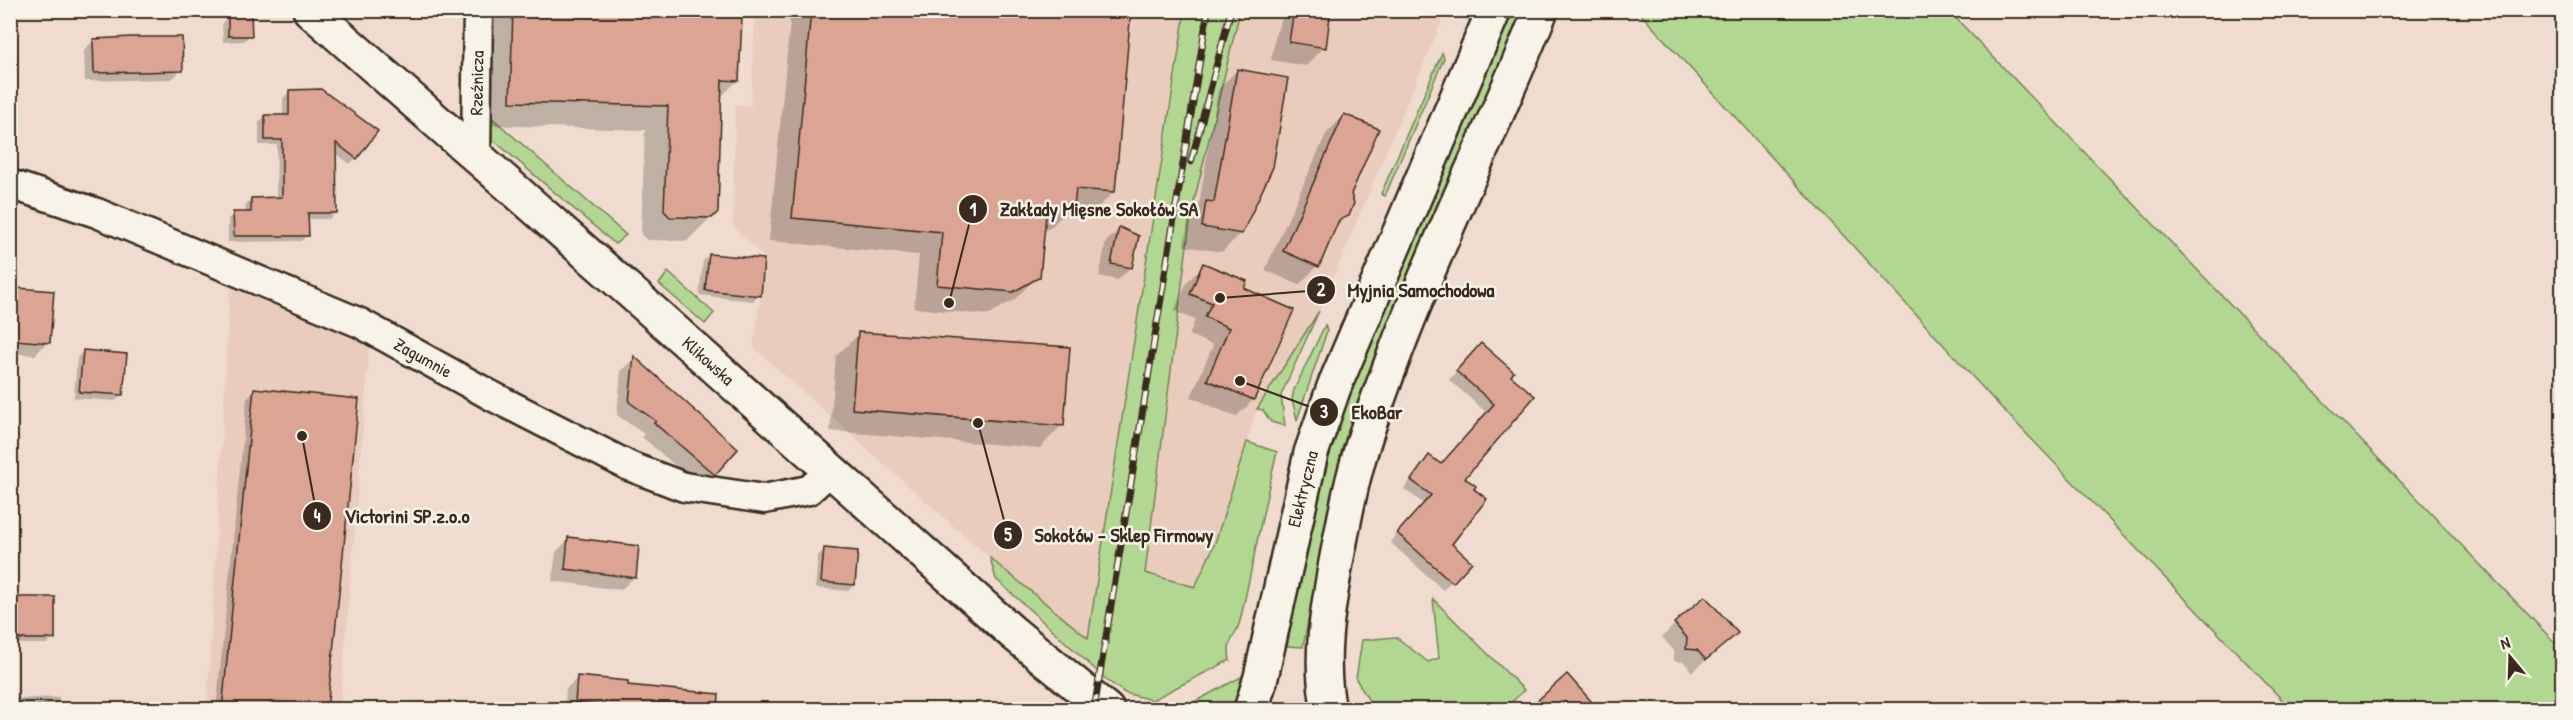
<svg xmlns="http://www.w3.org/2000/svg" width="2573" height="720" font-family="'Patrick Hand',sans-serif">
<style>
.built{fill:#e9ccbc}
.green{fill:#b2d792;stroke:#768058;stroke-width:1.5}
.shadow{fill:#0003}
.building{fill:#dca593;stroke:#3b2a1e;stroke-width:1.5}
.lines{fill:none;stroke-linecap:round;stroke-linejoin:round}
.minor-casing{stroke:#3b2a1e;stroke-width:33}
.tertiary-casing{stroke:#3b2a1e;stroke-width:38}
.secondary-casing{stroke:#3b2a1e;stroke-width:38}
.minor{stroke:#f7f3e8;stroke-width:28}
.tertiary{stroke:#f7f3e8;stroke-width:33}
.secondary{stroke:#f7f3e8;stroke-width:33}
.rail-casing{stroke:#3b2a1e;stroke-width:7}
.rail{stroke:#f7f3e8;stroke-width:4.5;stroke-dasharray:14;stroke-linecap:butt}
.labels{text-anchor:middle;stroke-width:5;stroke-linejoin:round;paint-order:stroke}
.street-label{font-size:18px;fill:#3b2a1e;stroke:#f7f3e8}
.leader{fill:none;stroke:#3b2a1e;stroke-width:2}
.callout-dot{fill:#3b2a1e;stroke:#f7f3e8;stroke-width:2}
.mark-label{font-size:18px;text-anchor:middle;font-weight:bold;fill:#fff}
.callout-label{font-size:20px;text-anchor:middle;font-weight:bold;fill:#3b2a1e;stroke:#f7f3e8;stroke-width:5;stroke-linejoin:round;paint-order:stroke}
</style>
<rect width="100%" height="100%" fill="#efdcce"/>
<filter id="ink" filterUnits="userSpaceOnUse"><feTurbulence type="fractalNoise" baseFrequency=".0167" numOctaves="2"/><feDisplacementMap in="SourceGraphic" scale="12" xChannelSelector="R" yChannelSelector="G"/><feConvolveMatrix kernelMatrix="1 2 1 2 8 2 1 2 1" color-interpolation-filters="sRGB"/></filter>
<g filter="url(#ink)">
<g class="built">
<polygon points="755,11 1185,11 1088,639 960,532 753,347 766,259 733,226 735,104 751,106"/>
<polygon points="1240,11 1446,11 1319,311 1257,409 1215,543 1195,587 1145,573 1191,214"/>
<polygon points="230,288 370,339 340,709 207,710"/>
</g>
<g class="green">
<path d="M1185,11H1240L1191,214L1145,573L1195,587L1215,543L1247,442L1277,452C1263,508 1253,565 1240,621C1236,639 1226,637 1230,660L1152,700L1125,693L1108,681L996,579L990,558L1088,638Z"/>
<path d="M1506,11H1522L1424,240L1324,539L1303,647L1287,646C1309,537 1331,428 1372,325C1413,219 1461,115 1506,11Z"/>
<polygon points="1638,11 1949,11 2562,650 2562,709 2291,709 1993,399"/>
<polygon points="1442,53 1444,58 1385,196 1381,194"/>
<polygon points="491,117 626,235 615,244 491,138"/>
<polygon points="668,272 714,313 705,324 659,284"/>
<polygon points="1319,311 1281,395 1285,426 1271,422 1263,410 1257,409"/>
<polygon points="1325,325 1327,331 1297,420 1292,399 1294,390"/>
<polygon points="1433,599 1524,690 1505,709 1374,709 1356,679 1362,640 1396,637 1428,662 1439,658"/>
<polygon points="1241,677 1250,678 1240,696 1227,709 1179,710"/>
</g>
<g class="shadow">
<polygon points="360,10 420,10 411,19 360,16"/>
<polygon points="490,10 740,10 738,80 720,98 717,211 687,241 647,240 641,235 645,130 487,125"/>
<polygon points="791,10 1130,10 1114,192 1090,215 1065,213 1049,229 1043,229 1038,276 1014,300 988,315 914,308 919,255 769,241"/>
<polygon points="1285,10 1340,10 1336,15 1330,12 1324,47 1306,66 1271,60 1276,33"/>
<polygon points="1412,10 1423,10 1420,14"/>
<polygon points="228,16 250,35 244,41 223,42 222,23"/>
<polygon points="94,40 181,70 172,79 85,81 84,50"/>
<polygon points="1237,70 1241,233 1222,252 1184,246 1188,221 1198,211 1218,89"/>
<polygon points="290,91 356,158 350,164 335,153 335,213 329,219 307,219 307,235 301,241 228,242 228,219 234,213 246,214 245,206 251,199 276,199 277,145 259,145 259,122 265,116 283,116 283,98"/>
<polygon points="1344,115 1350,193 1348,215 1334,229 1317,266 1299,285 1265,270 1326,134"/>
<polygon points="1119,229 1131,267 1118,280 1099,276 1106,242"/>
<polygon points="709,255 759,295 753,301 699,295 703,261"/>
<polygon points="1204,265 1242,289 1253,400 1236,417 1191,397 1213,345 1189,335 1195,320 1174,311 1187,282"/>
<polygon points="19,290 48,342 35,355 10,353 10,298"/>
<polygon points="859,334 1062,425 1040,448 830,431 836,356"/>
<polygon points="83,352 122,395 115,401 74,398 77,358"/>
<polygon points="1473,353 1512,372 1463,478 1450,544 1470,562 1443,590 1390,542 1424,504 1404,489 1421,466 1429,457 1440,466 1487,413 1449,380"/>
<polygon points="634,358 736,449 699,486 642,437 644,434 617,415 621,371"/>
<polygon points="255,390 325,710 216,710 247,398"/>
<polygon points="569,539 634,577 621,590 552,581 556,552"/>
<polygon points="824,550 854,585 848,591 815,588 818,556"/>
<polygon points="16,598 54,638 47,644 10,644 10,604"/>
<polygon points="1675,624 1736,633 1692,672 1684,662 1674,661 1674,651 1662,637"/>
<polygon points="578,677 626,686 693,710 564,710 566,689"/>
<polygon points="59,697 59,710 10,710 10,699"/>
</g>
<g class="building">
<polygon points="513,10 742,17 739,81 722,80 718,212 712,218 670,217 664,211 668,106 510,102"/>
<polygon points="811,10 1131,10 1115,192 1076,189 1074,207 1047,204 1040,277 1013,292 937,285 942,232 792,218"/>
<polygon points="1294,10 1330,16 1326,48 1289,42"/>
<polygon points="251,14 252,36 228,36 228,15"/>
<polygon points="132,37 182,37 183,71 94,73 93,39"/>
<polygon points="1237,69 1288,78 1273,167 1242,234 1202,227 1206,201 1214,202"/>
<polygon points="321,89 378,131 357,159 336,143 337,213 308,213 309,236 234,236 233,212 251,212 251,198 282,197 282,140 265,140 265,115 289,115 289,90"/>
<polygon points="1344,114 1379,129 1351,194 1354,203 1349,216 1339,220 1319,267 1283,251"/>
<polygon points="1119,227 1139,236 1132,268 1111,264"/>
<polygon points="709,254 764,259 761,296 705,290"/>
<polygon points="1203,263 1247,281 1244,288 1294,310 1254,400 1207,380 1229,328 1205,317 1212,303 1190,294"/>
<polygon points="18,288 54,291 50,343 15,340"/>
<polygon points="858,332 1070,347 1064,426 852,409"/>
<polygon points="1481,343 1514,372 1511,376 1535,396 1465,478 1476,486 1474,489 1487,499 1452,544 1472,562 1453,583 1397,533 1431,495 1411,480 1429,455 1441,464 1494,404 1456,371"/>
<polygon points="83,350 127,354 123,395 79,392"/>
<polygon points="634,356 738,449 715,475 654,423 656,421 629,402"/>
<polygon points="254,388 359,399 327,710 222,710"/>
<polygon points="568,537 639,546 636,578 565,569"/>
<polygon points="824,548 858,551 855,585 821,582"/>
<polygon points="1705,596 1738,633 1706,660 1697,650 1686,649 1687,638 1674,623"/>
<polygon points="16,597 55,597 55,639 15,639"/>
<polygon points="1567,674 1599,710 1527,710"/>
<polygon points="577,676 628,681 628,685 719,694 718,710 598,710 598,705 575,703"/>
</g>
<g class="lines">
<g class="minor-casing">
<g id="minor">
<polyline points="476,155 478,10"/>
<polyline points="10,184 97,213 360,323 492,396 629,466 684,487 764,499 809,490 831,470"/>
</g>
</g>
<g class="tertiary-casing">
<polyline id="tertiary" points="310,10 633,294 1012,632 1107,710"/>
</g>
<g class="secondary-casing">
<g id="secondary">
<polyline points="1251,710 1261,677 1311,453 1334,387 1494,10"/>
<path d="M1329,710C1318,660 1328,606 1337,557C1343,527 1348,497 1356,468C1366,430 1380,393 1394,356C1438,239 1494,127 1541,10"/>
</g>
</g>
<use href="#minor" class="minor"/>
<use href="#tertiary" class="tertiary"/>
<use href="#secondary" class="secondary"/>
<g class="rail-casing">
<g id="rail">
<polyline points="1191,162 1231,10"/>
<polyline points="1094,710 1208,10"/>
</g>
</g>
<use href="#rail" class="rail"/>
</g>
</g>
<g class="labels">
<g class="street-label">
<text transform="translate(477 83) rotate(-89)" y="6">Rzeźnicza</text>
<text transform="translate(423 358) rotate(29)" y="6">Zagumnie</text>
<text transform="translate(708 361) rotate(42)" y="6">Klikowska</text>
<text transform="translate(1303 489) rotate(-76)" y="6">Elektryczna</text>
</g>
</g>
<path class="leader" d="M949 303L973 209M1220 298L1321 290M1240 381L1324 412M302 436L317 516M978 423L1008 535"/>
<g class="callout-dot">
<circle cx="949" cy="303" r="6"/>
<circle cx="1220" cy="298" r="6"/>
<circle cx="1240" cy="381" r="6"/>
<circle cx="302" cy="436" r="6"/>
<circle cx="978" cy="423" r="6"/>
<circle cx="973" cy="209" r="15"/>
<circle cx="1321" cy="290" r="15"/>
<circle cx="1324" cy="412" r="15"/>
<circle cx="317" cy="516" r="15"/>
<circle cx="1008" cy="535" r="15"/>
</g>
<g class="mark-label">
<text x="973" y="216">1</text>
<text x="1321" y="296">2</text>
<text x="1324" y="418">3</text>
<text x="317" y="522">4</text>
<text x="1008" y="541">5</text>
</g>
<g class="callout-label">
<text x="1099" y="216">Zakłady Mięsne Sokołów SA</text>
<text x="1421" y="297">Myjnia Samochodowa</text>
<text x="1377" y="419">EkoBar</text>
<text x="407" y="523">Victorini SP.z.o.o</text>
<text x="1124" y="542">Sokołów - Sklep Firmowy</text>
</g>
<rect width="2573" height="720" fill="none" stroke="#f7f3e8" stroke-width="36"/>
<rect x="18" y="18" width="2537" height="684" fill="none" stroke="#3b2a1e" stroke-width="2" filter="url(#ink)"/>
<g transform="translate(2510 657) rotate(341)" stroke="#f7f3e8" stroke-width="4.5" paint-order="stroke">
<path d="M0-4.5L10 22L0 15L-10 22Z" fill="#3b2a1e"/>
<text y="-9" font-size="16" font-weight="bold" text-anchor="middle" fill="#3b2a1e">N</text>
</g>
</svg>
